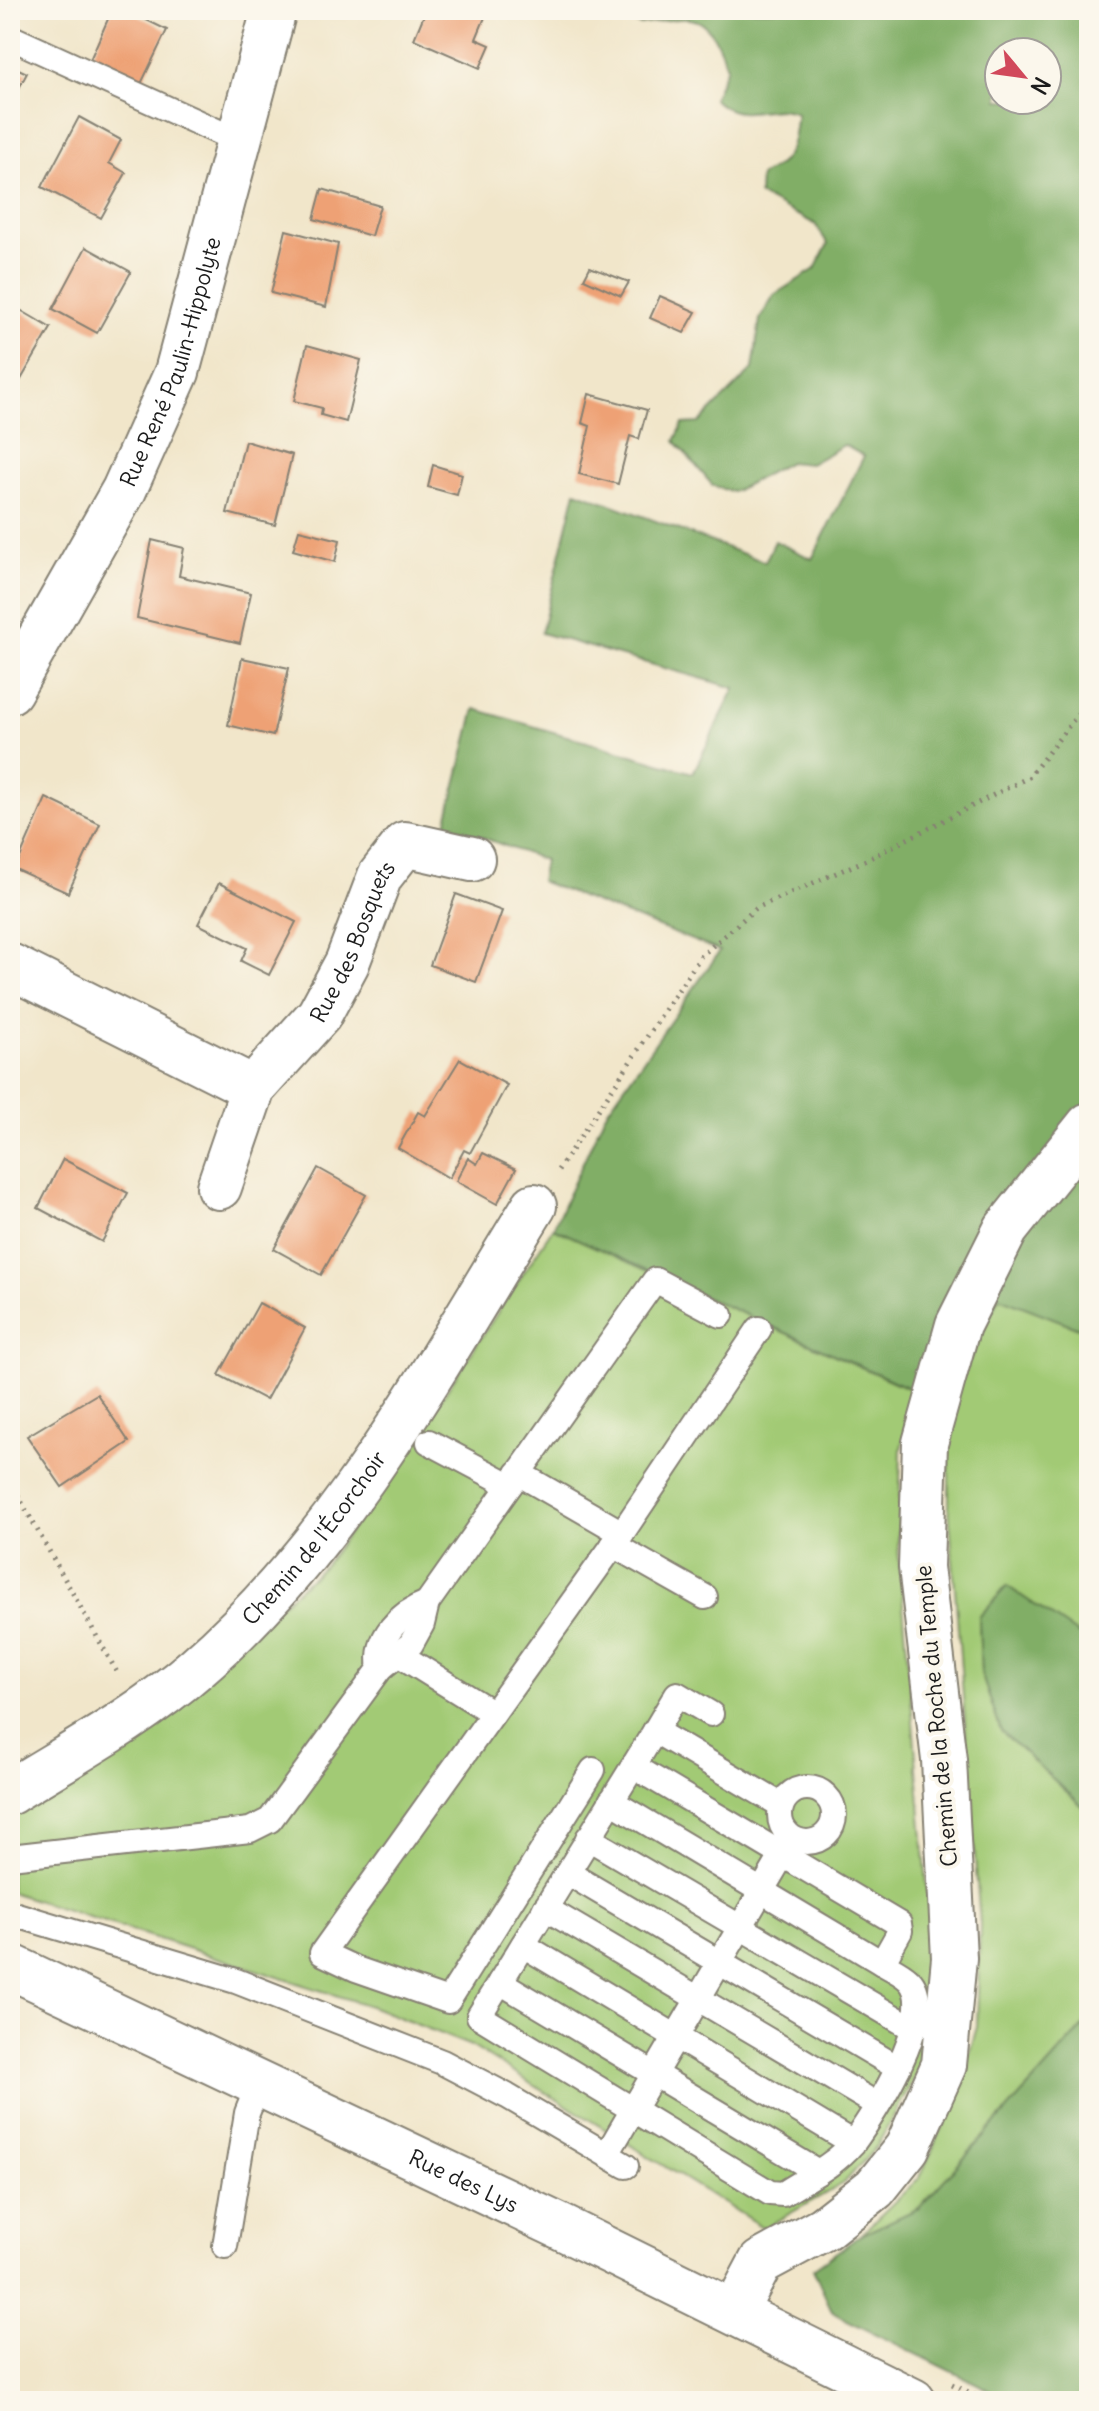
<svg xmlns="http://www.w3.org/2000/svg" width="1099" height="2411" font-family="Delius,sans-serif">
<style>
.green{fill:#a2ca75;stroke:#5f7348;stroke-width:2}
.forest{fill:#81ae66;stroke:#4e6541;stroke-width:2;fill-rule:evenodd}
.building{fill:#eea175}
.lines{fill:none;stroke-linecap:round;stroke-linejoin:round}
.lane-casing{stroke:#868173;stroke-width:28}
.street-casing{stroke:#868173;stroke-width:48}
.path{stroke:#868173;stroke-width:5;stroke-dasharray:2 6;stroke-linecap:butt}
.lane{stroke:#fff;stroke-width:24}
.street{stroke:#fff;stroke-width:44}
.labels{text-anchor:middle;stroke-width:8;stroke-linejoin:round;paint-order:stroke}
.street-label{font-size:22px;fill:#1c1c1c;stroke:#fbf7ec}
</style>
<rect width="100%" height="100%" fill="#fbf7ec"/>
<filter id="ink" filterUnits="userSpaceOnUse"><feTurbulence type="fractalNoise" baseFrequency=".0125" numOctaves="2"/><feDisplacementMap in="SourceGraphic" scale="16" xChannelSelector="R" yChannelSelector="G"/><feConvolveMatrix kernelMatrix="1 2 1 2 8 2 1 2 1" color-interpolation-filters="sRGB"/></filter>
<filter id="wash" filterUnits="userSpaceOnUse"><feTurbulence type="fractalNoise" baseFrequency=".006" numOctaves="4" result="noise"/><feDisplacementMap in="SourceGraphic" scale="32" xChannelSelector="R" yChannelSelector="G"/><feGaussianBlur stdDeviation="1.8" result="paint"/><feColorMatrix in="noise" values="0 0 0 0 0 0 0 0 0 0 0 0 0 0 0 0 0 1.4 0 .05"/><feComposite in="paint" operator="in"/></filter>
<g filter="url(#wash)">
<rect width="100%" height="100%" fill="#f1e6ca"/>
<g class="green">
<polygon points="553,1228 914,1391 901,1449 898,1547 931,1932 929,2030 921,2066 877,2146 844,2183 764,2228 471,2046 373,2007 10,1892 10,1816 127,1742 324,1566 387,1481"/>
<polygon points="999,1296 1089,1332 1089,1642 1007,1586 979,1617 981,1673 1001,1731 1089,1812 1089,2020 919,2208 859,2236 920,2177 955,2101 977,2027 980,1924 949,1508 949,1406"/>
</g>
<g class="forest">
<path d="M615,10H1089V1332L999,1297L961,1373L949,1406L553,1228L605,1114L720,951L540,881L544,860L446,824L475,709L693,773L735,688L541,633L576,491L765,562L775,541L812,559L864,456L844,445L810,464L789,462L733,492L713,486L675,441L683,424L699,423L753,369L760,319L774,295L815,269L828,244L815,224L759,195L760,176C793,161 792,147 797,113C764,100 744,127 713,99L727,67C706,8 695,16 639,25ZM999,52H1047V100H999Z"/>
<polygon points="1007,1586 1089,1642 1089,1812 1001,1731 981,1673 979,1617"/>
<polygon points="1089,2020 1089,2401 1005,2401 986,2388 833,2313 813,2269 859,2236 919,2208"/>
</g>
<g id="blocks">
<g class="building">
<polygon points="112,10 126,10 167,30 140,86 89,62"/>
<polygon points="426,10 488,10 476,39 490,45 480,68 414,39"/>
<polygon points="10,65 27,73 16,94 10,91"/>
<polygon points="79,117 121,140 109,163 126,173 101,218 42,187"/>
<polygon points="322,189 380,206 371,236 314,219"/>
<polygon points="286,230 338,244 326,307 271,293"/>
<polygon points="86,247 131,272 97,333 53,309"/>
<polygon points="590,267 629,282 621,296 584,279"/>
<polygon points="660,296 696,312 684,333 650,318"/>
<polygon points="10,304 51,328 16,388 10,384"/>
<polygon points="307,345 361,360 346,422 321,415 322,408 294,401"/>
<polygon points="589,394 647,410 639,439 630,436 618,484 579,474 590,426 582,423"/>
<polygon points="245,441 292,455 275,525 227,513"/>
<polygon points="433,465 462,474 457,495 428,487"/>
<polygon points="299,530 340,540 335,562 293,550"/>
<polygon points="152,540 184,548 179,576 251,593 240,643 137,618"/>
<polygon points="242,658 289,668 273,736 228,725"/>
<polygon points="46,798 100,824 68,893 15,869"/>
<polygon points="219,883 296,922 269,975 241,961 247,948 198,924"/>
<polygon points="456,894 502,911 476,982 430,965"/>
<polygon points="460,1059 507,1085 470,1153 464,1150 449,1178 398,1148 418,1112 425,1116"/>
<polygon points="483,1153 516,1169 497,1204 456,1181 468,1158 477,1164"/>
<polygon points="63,1159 128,1193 102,1242 38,1208"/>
<polygon points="318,1168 366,1195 321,1275 274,1249"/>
<polygon points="259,1303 305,1328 266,1400 219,1375"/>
<polygon points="97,1394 129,1442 62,1487 27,1436"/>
</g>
</g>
</g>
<g filter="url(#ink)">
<use href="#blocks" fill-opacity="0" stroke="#868173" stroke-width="2"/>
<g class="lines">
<g class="lane-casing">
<g id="lane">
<polyline points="10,37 236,140"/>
<polyline points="429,1442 510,1485"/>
<polyline points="518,1473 622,1533"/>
<polyline points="613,1545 705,1597"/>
<polyline points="400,1655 493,1713"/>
<path d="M381,1668C375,1637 400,1613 427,1603"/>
<polyline points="711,1714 677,1694 655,1731 781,1805"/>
<path d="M655,1731L479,2016L770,2193L783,2194C806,2179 835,2165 853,2143C874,2115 940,2011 909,1980C902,1973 891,1968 882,1963"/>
<polyline points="593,1770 448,2001 356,1969 322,1953 622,1533 759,1329"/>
<circle cx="807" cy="1815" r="27"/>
<polyline points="611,1801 882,1963 900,1931 899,1924 633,1766"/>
<polyline points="588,1838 914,2029"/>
<polyline points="10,1857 250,1830 270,1820 381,1668 411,1644 422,1624 427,1603 655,1280 721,1315"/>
<polyline points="568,1873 898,2068"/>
<polyline points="545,1908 876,2104"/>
<polyline points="10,1913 236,1981 442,2062 507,2096 626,2166"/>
<polyline points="523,1945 853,2143"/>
<polyline points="500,1982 818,2172"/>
<polyline points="607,2154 792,1839"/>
<polyline points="225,2246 247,2113 259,2083"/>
</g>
</g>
<g class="street-casing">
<g id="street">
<path id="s1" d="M10,691L124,490L177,372L274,10"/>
<polyline points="10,966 253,1088"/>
<path id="s2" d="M219,1187L253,1088L319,1015L347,963L380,876L405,844L472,859"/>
<path id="s3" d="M10,1792C73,1753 140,1717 196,1668C342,1542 434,1368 534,1206"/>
<path id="s4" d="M10,1966L557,2225L913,2401"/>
<polyline points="735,2311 761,2262 824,2228 875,2188 907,2148 944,2065 954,1958 944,1760 921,1567 925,1443 958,1325 1006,1229 1089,1125"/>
</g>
</g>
<g class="path">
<polyline points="558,1170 701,956 756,908 866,860 1029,777 1089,700"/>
<polyline points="10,1481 119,1676"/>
<polyline points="952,2384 987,2401"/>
</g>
<use href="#lane" class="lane"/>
<use href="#street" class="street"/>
</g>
</g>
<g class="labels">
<g class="street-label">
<text dy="8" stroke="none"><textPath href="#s1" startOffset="368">Rue René Paulin-Hippolyte</textPath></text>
<text dy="8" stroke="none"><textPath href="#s2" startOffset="284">Rue des Bosquets</textPath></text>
<text dy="8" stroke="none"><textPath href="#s3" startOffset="400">Chemin de l'Écorchoir</textPath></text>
<text transform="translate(936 1716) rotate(-95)" y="8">Chemin de la Roche du Temple</text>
<text dy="8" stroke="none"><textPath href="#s4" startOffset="502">Rue des Lys</textPath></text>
</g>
</g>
<rect width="1099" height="2411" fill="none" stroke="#fbf7ec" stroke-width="40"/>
<g transform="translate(1023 76) rotate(119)"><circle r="38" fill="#fbf7ec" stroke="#a29f99" stroke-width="2"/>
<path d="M0-6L14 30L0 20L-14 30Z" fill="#d1495b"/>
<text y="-12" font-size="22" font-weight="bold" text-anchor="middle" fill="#1c1c1c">N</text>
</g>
</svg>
